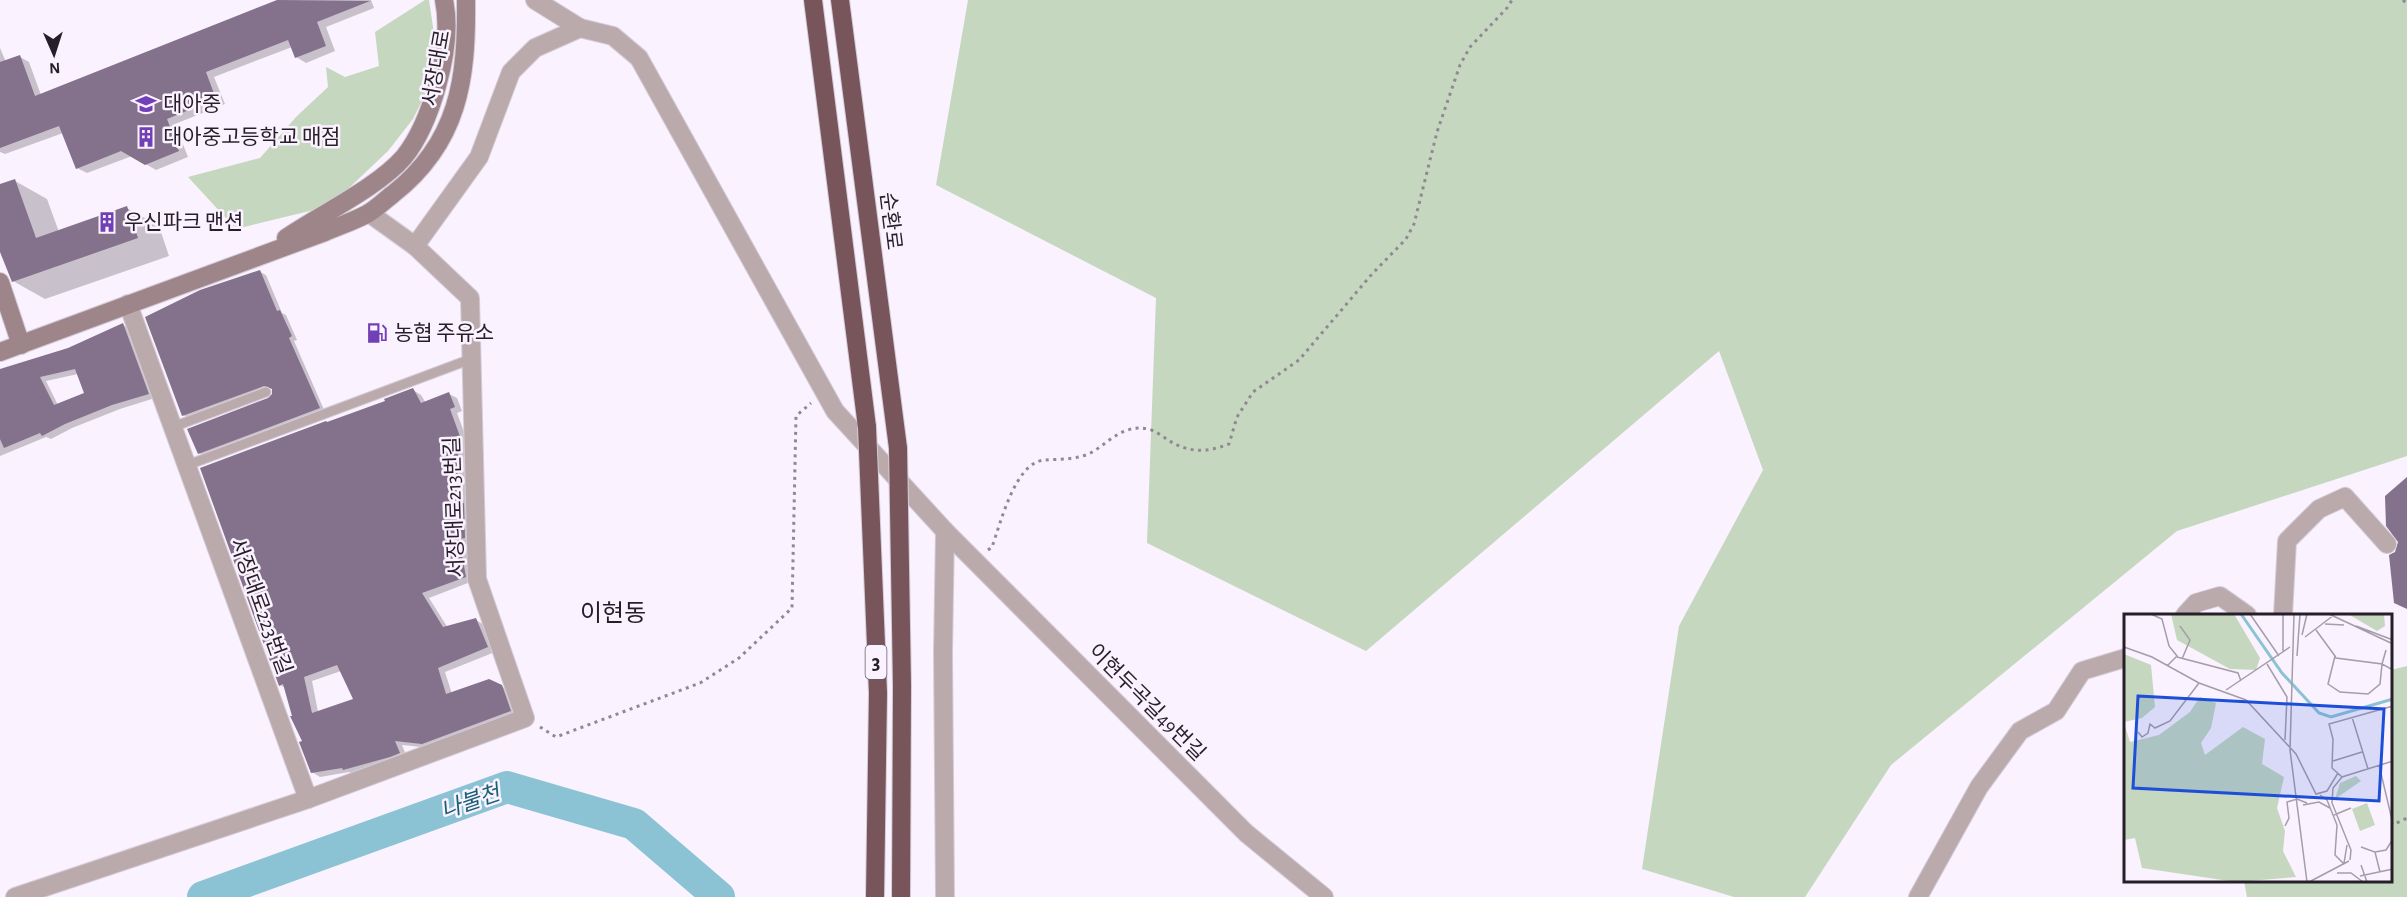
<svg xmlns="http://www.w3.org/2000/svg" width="2407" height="897" font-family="'Alegreya Sans','Noto Sans KR',sans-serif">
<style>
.green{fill:#c5d7bf}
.shadow{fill:#0003;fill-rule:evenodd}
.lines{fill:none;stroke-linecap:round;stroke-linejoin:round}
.river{stroke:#8bc3d5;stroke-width:32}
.building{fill:#84718b;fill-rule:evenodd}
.lane-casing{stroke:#d4ccd8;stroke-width:11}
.street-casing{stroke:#d4ccd8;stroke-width:20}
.secondary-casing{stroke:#d4ccd8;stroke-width:20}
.highway-casing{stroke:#d4ccd8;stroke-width:20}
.path{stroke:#908893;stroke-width:3;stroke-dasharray:3 4.5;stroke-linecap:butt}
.lane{stroke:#bbaaac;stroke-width:9}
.street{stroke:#bbaaac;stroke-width:18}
.secondary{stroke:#9e8589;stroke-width:18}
.highway{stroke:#77555b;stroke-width:18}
.highway-bridge-casing{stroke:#d4ccd8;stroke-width:20;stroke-linecap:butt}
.highway-bridge{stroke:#77555b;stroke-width:18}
.labels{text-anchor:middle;stroke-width:5;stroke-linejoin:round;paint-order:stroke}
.shield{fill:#faf2fe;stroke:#665e69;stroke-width:1.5}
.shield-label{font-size:20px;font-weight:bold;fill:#261e29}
.street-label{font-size:21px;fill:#261e29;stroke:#faf2fe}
.poi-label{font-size:21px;fill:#261e29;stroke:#faf2fe;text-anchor:start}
.water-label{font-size:22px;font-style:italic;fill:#186175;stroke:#faf2fe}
.quarter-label{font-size:24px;fill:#261e29;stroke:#faf2fe}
.inset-river{fill:none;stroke:#8bc3d5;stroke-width:3}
.inset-road{fill:none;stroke:#a59da9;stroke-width:1.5}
.view{fill:#1d4ed8;fill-opacity:0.15;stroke:#1d4ed8;stroke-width:3}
.inset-edge{fill:none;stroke:#261e29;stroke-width:3}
</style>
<rect width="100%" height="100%" fill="#faf2fe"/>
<g class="green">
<polygon points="425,0 429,0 435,40 433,78 413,119 388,151 330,206 236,229 188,177 260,158 297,116 328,87 326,67 345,77 379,66 375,32"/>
<polygon points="968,0 2407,0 2407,456 2177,531 1891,765 1805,897 1734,897 1642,869 1679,626 1763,470 1719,351 1366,651 1147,543 1156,298 936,185"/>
<polygon points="2407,666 2407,897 2247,897 2244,881 2390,880 2391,670"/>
</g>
<g class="shadow">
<polygon points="281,0 371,0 374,8 326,27 335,51 306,63 296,57 292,47 214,77 225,104 175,124 188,157 156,170 132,156 87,173 77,168 63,133 5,154 0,152 0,48 6,62 20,57 29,62 41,95"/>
<polygon points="15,181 47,199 59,232 127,208 159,226 169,256 45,299 13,281 0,247 0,186"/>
<polygon points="260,272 266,275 282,313 286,315 297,340 294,341 325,412 206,456 199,453 274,394 274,389 271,388 190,419 183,415"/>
<path d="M123,325L130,329L155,398L120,409L72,428L51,439L46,437L0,456V374L69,350ZM78,374L86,394L58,405L46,381Z"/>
<path d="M413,390L421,395L426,403L449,394L457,398L462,411L457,413L470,448L472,542L466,544L473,581L429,598L448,628L476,620L484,625L495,652L445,672L452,694L501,686L509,691L518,716L431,748L402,745L407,757L352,774L349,772L320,777L312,772L304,742L286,688L280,685L328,423L387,402ZM341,671L355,700L318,712L312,681Z"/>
</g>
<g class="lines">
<polyline class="river" points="203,897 507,787 634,824 719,897"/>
</g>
<g class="building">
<polygon points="277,0 370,1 317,22 326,46 295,58 288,40 206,72 216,99 167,119 179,151 145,165 121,151 76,169 59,126 0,148 0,62 20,55 35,96"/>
<polygon points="15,179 36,238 127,206 138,238 12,282 0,252 0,184"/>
<polygon points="260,270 277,311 280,310 292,336 289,338 320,408 198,454 187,429 268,398 272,394 272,389 264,386 182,416 145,317 200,290"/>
<path d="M123,323L149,394L112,405L65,424L42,436L40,433L4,448L0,439V369L68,348ZM75,369L84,393L54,405L40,377Z"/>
<path d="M413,388L421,403L449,392L455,407L450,409L462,442V447L458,448L459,504L464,503L465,538L459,539L466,577L422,593L443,627L476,618L488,647L438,668L446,694L489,679L502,685L511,711L422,744L395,741L400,753L390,757L343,770L342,768L311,773L299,742L302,741L290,716H292L283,684L279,686L200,468L326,421L327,422L385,401L384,399ZM337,665L353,699L312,713L304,677Z"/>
<polygon points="2407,477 2407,609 2394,603 2389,555 2395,552 2398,542 2386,526 2385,496"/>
</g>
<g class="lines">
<g class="lane-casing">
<g id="lane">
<polyline points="173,427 266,392"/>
<polyline points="185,466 471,359"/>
</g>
</g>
<g class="street-casing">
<g id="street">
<polyline points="535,0 580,28"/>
<polyline points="415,246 479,157 511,72 535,48 580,28 613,36 639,58 835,411 945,531 1246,833 1324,897"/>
<polyline points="128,304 308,799"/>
<polyline points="2185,615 2196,603 2220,596 2247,615"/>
<polyline points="2283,615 2287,541 2319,509 2345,497 2387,544"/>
<polyline points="15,897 308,799 525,718 477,579 470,298 415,246 369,213"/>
<polyline points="945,897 943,653 945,531"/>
<polyline points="1918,897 1979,787 2020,731 2056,711 2082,671 2125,658"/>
</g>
</g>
<g class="secondary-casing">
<g id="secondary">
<path d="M286,238C321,214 377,188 404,157C420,137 430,111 437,86C445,58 450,29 444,0"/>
<polyline points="0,282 21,345"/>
<path d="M0,352L325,232C339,226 354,221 367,214C376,209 385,200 393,194C459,142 467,79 466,0"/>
</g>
</g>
<g class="highway-casing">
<g id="highway">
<polyline points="813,0 867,427"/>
<polyline points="840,0 898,448"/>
</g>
</g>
<g class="path">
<polyline points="2403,0 2407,4"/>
<path d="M988,550L992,547C1001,522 1015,463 1044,460C1060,459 1080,460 1094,451C1111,440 1125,424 1148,429C1154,430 1162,436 1168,440C1189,453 1206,453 1229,444L1237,417L1253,392L1299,360L1372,274L1406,239L1414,224L1437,132L1460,65L1470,47L1507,8L1512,0"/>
<polyline points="540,727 556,737 700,683 739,658 792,608 796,416 811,403"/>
<polyline points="2390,826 2407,818"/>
</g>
<use href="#lane" class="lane"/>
<use href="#street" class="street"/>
<use href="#secondary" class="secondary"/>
<use href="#highway" class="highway"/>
<g class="highway-bridge-casing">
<g id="highway-bridge">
<polyline points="867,427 878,693 875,897"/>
<polyline points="898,448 902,686 901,897"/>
</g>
</g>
<use href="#highway-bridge" class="highway-bridge"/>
</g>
<defs>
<g id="school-bare" transform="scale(1.62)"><path d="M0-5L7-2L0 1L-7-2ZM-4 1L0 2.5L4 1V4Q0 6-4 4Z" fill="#713fb6" stroke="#faf2fe" stroke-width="2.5" paint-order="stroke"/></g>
<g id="building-bare" transform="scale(1.62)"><path d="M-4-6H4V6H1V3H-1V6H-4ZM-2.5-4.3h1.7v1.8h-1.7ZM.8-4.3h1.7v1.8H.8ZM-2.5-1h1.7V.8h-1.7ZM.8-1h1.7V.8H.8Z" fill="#713fb6" stroke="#faf2fe" stroke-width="2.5" paint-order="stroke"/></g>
<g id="fuel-bare" transform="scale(1.62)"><path d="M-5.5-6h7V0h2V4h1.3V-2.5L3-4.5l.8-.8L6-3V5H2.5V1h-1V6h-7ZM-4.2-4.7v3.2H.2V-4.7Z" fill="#713fb6" stroke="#faf2fe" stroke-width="2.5" paint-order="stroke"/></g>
</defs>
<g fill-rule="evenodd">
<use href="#school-bare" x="146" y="104"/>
<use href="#building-bare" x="146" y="137"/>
<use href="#building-bare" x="107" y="222"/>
<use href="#fuel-bare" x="377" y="333"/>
</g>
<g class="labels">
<rect class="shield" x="865.5" y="645" width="21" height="34" rx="4.5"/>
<g class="shield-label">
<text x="876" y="669">3</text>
</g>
<g class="street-label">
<text transform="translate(436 68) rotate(-80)" y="7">서장대로</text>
<text transform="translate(891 221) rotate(83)" y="7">순환로</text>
<text transform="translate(454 507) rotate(-92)" y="7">서장대로213번길</text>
<text transform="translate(261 606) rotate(70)" y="7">서장대로223번길</text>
<text transform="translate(1147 702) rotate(45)" y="7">이현두곡길49번길</text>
</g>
<g class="poi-label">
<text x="163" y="111">대아중</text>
<text x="163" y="144">대아중고등학교 매점</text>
<text x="124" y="229">우신파크 맨션</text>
<text x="394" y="340">농협 주유소</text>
</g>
<g class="water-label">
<text transform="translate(470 801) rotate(-19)" y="8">나불천</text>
</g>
<g class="quarter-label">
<text x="613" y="621">이현동</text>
</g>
</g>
<g transform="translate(2124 614)">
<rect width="268" height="268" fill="#faf2fe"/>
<path d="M47,0H110L136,44L132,56L106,55L53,26ZM224,0H260L261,12L253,17ZM0,40L27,51L31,93L18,104L0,108ZM76,83L92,89L87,114L77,129L81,141L119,113L141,125L138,150L160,163L153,194L161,217L159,237L172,263L112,268L18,254L11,224L0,226V109L6,128L35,121L66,98ZM232,162L237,167L211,185L216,169ZM243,189L251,211L236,217L228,195Z" fill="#c5d7bf"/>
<path class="inset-river" d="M117,0L158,59L195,99L207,103L269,85"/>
<path class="inset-road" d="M27,0L38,5L45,32L53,42L43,52M126,0L155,42M170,0L166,136L183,268M205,0L269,30M201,10L220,11M56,12L66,26L58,45M232,12L269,26M192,16L211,42L212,44L258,50L256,70L244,80L216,78L204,70L211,42M178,21L183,0M181,23L210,1M0,33L28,43L75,69L122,86L172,140L192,180L203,177L214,159M262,36L258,50L269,56M159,38V0M173,42L176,0M53,43L114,59L117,67M143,50L163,83L161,126M102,76L166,33M228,103L244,155M14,118L18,123L24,119L26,110L31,114L46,107L75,69M209,147L238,138M255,151L269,210M218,163L208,154L209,125L205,110L269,92M196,181L203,186L213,211L211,241L220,250M179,191L195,188L206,194M210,201L227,194M161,212L165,204L163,188L173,185L183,189M237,233L251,238L256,258M251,238L262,236L269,225M226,246L227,236L208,189L209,174L218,163L269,147M220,249L223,231M237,251L243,268M213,259H227L239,268M236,262L269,255M185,268L225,247"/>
<path class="view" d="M14,82L260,95L255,187L9,174Z"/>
<rect width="268" height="268" class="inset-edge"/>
</g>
<g transform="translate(54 54) rotate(177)" stroke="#faf2fe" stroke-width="4.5" paint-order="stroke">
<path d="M0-4.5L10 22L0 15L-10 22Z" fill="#261e29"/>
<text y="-9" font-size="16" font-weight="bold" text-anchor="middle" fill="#261e29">N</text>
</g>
</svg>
